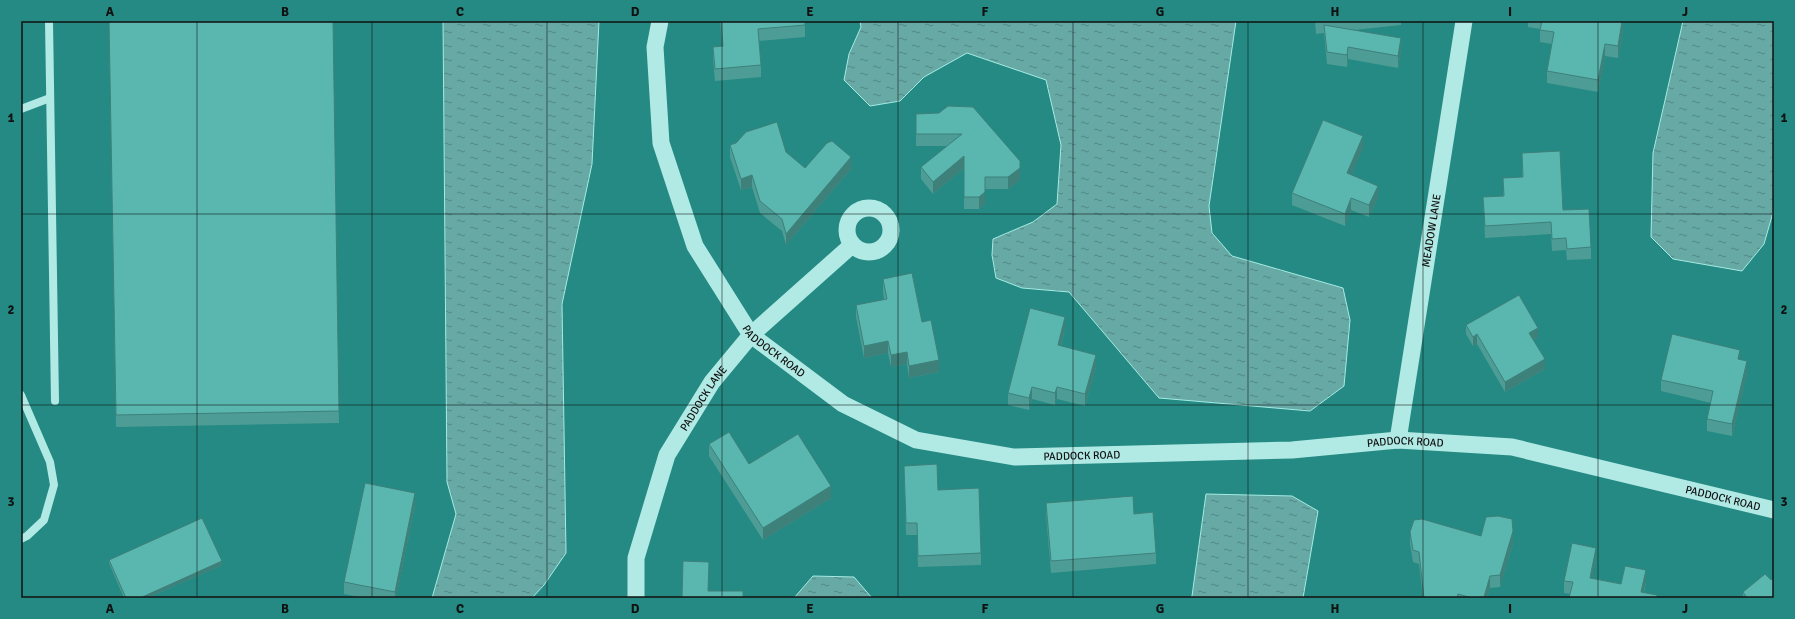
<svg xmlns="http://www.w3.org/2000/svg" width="1795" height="619" font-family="Signika,sans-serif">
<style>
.water{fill:url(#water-ripples);stroke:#a5ebe4}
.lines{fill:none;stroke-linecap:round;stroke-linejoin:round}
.service{stroke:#b1eae5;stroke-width:8}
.minor{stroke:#b1eae5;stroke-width:17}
.wall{fill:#4d9d96}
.shaded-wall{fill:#3e807a}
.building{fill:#59b7af;stroke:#3e807a}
.grid{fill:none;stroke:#111;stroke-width:1;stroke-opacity:0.55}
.labels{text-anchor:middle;stroke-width:3.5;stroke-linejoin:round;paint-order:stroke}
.street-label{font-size:11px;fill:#111;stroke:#248a83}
.neatline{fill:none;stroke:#111;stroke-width:1.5}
.grid-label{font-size:13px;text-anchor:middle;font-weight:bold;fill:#111}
</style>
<defs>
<pattern id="water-ripples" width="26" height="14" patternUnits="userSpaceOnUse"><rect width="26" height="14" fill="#66a9a5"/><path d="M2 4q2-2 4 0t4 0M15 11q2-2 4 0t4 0" fill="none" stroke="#538885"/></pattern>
</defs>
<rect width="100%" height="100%" fill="#248a83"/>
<g class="water">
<polygon points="443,21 599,21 592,164 562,304 566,553 544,585 532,598 432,598 456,514 447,482"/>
<polygon points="860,21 1236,21 1209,206 1212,233 1232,256 1343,288 1350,320 1344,386 1310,411 1159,398 1069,292 1022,288 996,278 992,255 993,239 1033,222 1057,204 1061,145 1046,80 967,53 924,77 900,101 870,106 844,80 849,54 861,27"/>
<polygon points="1683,21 1774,21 1774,209 1764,244 1742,271 1673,259 1651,237 1653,153"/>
<polygon points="1206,494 1292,496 1318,511 1303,598 1191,598 1192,596"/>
<polygon points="813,576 854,577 872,598 794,598"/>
</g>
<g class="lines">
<g class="service">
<polyline points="49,21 55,401"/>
<polyline points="21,109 50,98"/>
<polyline points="21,395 50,462 54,485 44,520 27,536 21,539"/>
</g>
<g class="minor">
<path id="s1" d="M660,21L655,47L661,143L695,246L751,335L843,404L916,440L1014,457L1292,450L1398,440L1512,447L1774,510"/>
<circle cx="869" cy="230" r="22"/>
<path id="s2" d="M1398,440L1464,21"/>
<path id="s3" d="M636,598V558L667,455L712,382L751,335L852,245"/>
</g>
</g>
<g class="wall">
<polygon points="109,21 333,21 339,423 116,427"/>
<polygon points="720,21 805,21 805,37 759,41 761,65 761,77 715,81 713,59 713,47 722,46"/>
<polygon points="1315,21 1401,21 1401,25 1354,30 1401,50 1398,68 1348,59 1347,67 1327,64 1324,33 1316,34"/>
<polygon points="1528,21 1623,21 1623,30 1618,58 1605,56 1598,92 1547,83 1547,71 1552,44 1540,42 1540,29 1528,27"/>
<polygon points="939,113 1020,180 1008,189 985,189 985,204 979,209 964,209 964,168 933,194 921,179 921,167 947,146 916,146 916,114"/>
<polygon points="730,145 786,152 805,168 851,169 786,245 782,231 760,213 752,187 741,190 730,157"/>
<polygon points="1363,148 1351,175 1378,198 1369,217 1351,210 1345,226 1292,205 1292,193"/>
<polygon points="1522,153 1591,247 1591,259 1567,260 1566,250 1552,251 1551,234 1485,238 1483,197 1503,196 1503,178 1522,177"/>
<polygon points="883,279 922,322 939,372 909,378 907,364 891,367 888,353 864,358 856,317 856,305 884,300 883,291"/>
<polygon points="1466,325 1538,337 1533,340 1545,369 1505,392 1477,344 1473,346 1466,334"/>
<polygon points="1065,329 1061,346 1096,367 1085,406 1057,399 1055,405 1032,399 1029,410 1008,405 1008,393"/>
<polygon points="1740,359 1747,373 1732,436 1707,431 1707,419 1711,403 1661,391 1661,380"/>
<polygon points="709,444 749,464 831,498 763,540 709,456"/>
<polygon points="904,466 938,490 981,553 981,565 918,567 917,535 906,535"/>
<polygon points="1046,503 1134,514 1156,553 1156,564 1051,573 1046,515"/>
<polygon points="415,505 396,598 364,598 344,594 344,582"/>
<polygon points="1410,532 1481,536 1513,543 1500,587 1490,588 1487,598 1423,598 1419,564 1413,562 1410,544"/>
<polygon points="109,560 222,565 147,598 124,598 109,563"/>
<polygon points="1596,560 1592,578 1621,584 1646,582 1644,592 1657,598 1570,594 1564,593 1564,581"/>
<polygon points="1771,580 1774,598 1743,598 1743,592"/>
</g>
<g class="shaded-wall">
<polygon points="1622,21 1623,21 1623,30 1618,58 1618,46"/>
<polygon points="1401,38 1401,50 1398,68 1398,56"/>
<polygon points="1605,44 1605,56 1598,92 1598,80"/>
<polygon points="1348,47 1348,59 1347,67 1347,55"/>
<polygon points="1363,136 1363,148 1347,185 1347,173"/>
<polygon points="964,156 964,168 933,194 933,182"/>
<polygon points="851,157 851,169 786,245 786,234"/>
<polygon points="1020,168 1020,180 1008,189 1008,177"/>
<polygon points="752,175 752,187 741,190 741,179"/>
<polygon points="1378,186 1378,198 1369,217 1369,205"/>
<polygon points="985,192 985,204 979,209 979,197"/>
<polygon points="1351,198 1351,210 1345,226 1345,214"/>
<polygon points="1065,317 1065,329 1058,357 1058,345"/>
<polygon points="1538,328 1538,337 1529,342 1529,333"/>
<polygon points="1477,334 1477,344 1473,346 1473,337"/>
<polygon points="888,341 888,353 864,358 864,346"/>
<polygon points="1740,350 1740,361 1738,359"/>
<polygon points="907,352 907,364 891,367 891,355"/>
<polygon points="1096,355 1096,367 1085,406 1085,394"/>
<polygon points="1545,359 1545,369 1505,392 1505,382"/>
<polygon points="939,360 939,372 909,378 909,366"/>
<polygon points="1747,361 1747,373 1732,436 1732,424"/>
<polygon points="1032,387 1032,399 1029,410 1029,398"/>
<polygon points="1057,387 1057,399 1055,405 1055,393"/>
<polygon points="831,486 831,498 763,540 763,528"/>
<polygon points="415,493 415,505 396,598 395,598 395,592"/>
<polygon points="1513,531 1513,543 1500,587 1500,575"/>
<polygon points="1596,548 1596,560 1590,590 1590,578"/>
<polygon points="222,561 222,565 147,598 140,598"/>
<polygon points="1646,570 1646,582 1642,598 1641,592"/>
<polygon points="1490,576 1490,588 1487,598 1484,598"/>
</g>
<g class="building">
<polygon points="109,21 333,21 339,411 116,415"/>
<polygon points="721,21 805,21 805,25 758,29 761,65 715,69 713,47 723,46"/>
<polygon points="1542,21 1622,21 1618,46 1605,44 1598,80 1547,71 1554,32 1540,30"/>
<polygon points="1324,25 1401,38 1398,56 1348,47 1347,55 1327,52"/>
<polygon points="948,106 973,107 1020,161 1020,168 1008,177 985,177 985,192 979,197 964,197 964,156 933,182 921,167 962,134 916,134 916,114 939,113"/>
<polygon points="1323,120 1363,136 1347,173 1378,186 1369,205 1351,198 1345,214 1292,193"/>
<polygon points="777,122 786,152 805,168 827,143 832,141 851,157 786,234 782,219 760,201 752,175 741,179 730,145 736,143 746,132"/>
<polygon points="1560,151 1563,210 1589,209 1591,247 1567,249 1566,238 1552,239 1551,222 1485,226 1483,197 1504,196 1503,178 1523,177 1522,153"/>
<polygon points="912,273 922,322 931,320 939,360 909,366 907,352 891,355 888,341 864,346 856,305 887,299 883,279"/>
<polygon points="1519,295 1538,328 1529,333 1545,359 1505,382 1477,334 1473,337 1466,325"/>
<polygon points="1030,308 1065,317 1058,345 1096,355 1085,394 1057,387 1055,393 1032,387 1029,398 1008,393"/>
<polygon points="1672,334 1740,350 1738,359 1747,361 1732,424 1707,419 1713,391 1661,380"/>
<polygon points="729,432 749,464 798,434 831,486 763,528 709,444"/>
<polygon points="937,464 938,490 979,488 981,553 918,556 917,523 906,523 904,466"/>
<polygon points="365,483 415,493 395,592 344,582"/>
<polygon points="1133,496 1134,514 1153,512 1156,553 1051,561 1046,503"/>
<polygon points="1498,516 1512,519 1513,531 1500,575 1490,576 1484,597 1472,598 1458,594 1457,598 1424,598 1419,552 1413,550 1410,532 1414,520 1422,519 1481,536 1486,517"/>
<polygon points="202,518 222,561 140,598 126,598 109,560"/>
<polygon points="1572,543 1596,548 1590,578 1621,584 1625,566 1646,570 1641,592 1657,595 1657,598 1569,598 1573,582 1564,581"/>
<polygon points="683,561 709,562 708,591 743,591 743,598 682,598"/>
<polygon points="1765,574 1771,580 1774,577 1774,598 1747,598 1743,592"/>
</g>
<path class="grid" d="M197,21V598M372,21V598M547,21V598M722,21V598M898,21V598M1073,21V598M1248,21V598M1423,21V598M1598,21V598M21,214H1774M21,405H1774"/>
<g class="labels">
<g class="street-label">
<text dy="4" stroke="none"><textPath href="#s2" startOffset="212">MEADOW LANE</textPath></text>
<text dy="4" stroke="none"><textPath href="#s1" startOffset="364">PADDOCK ROAD</textPath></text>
<text dy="4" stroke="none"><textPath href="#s3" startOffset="215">PADDOCK LANE</textPath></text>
<text dy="4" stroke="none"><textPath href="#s1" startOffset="1024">PADDOCK ROAD</textPath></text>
<text dy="4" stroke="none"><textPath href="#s1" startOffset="700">PADDOCK ROAD</textPath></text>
<text dy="4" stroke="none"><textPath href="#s1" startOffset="1348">PADDOCK ROAD</textPath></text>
</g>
</g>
<rect width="1795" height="619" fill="none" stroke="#248a83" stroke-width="44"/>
<rect x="22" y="22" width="1751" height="575" class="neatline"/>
<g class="grid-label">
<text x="110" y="16">A</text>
<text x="285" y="16">B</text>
<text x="460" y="16">C</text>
<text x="635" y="16">D</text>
<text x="810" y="16">E</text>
<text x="985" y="16">F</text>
<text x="1160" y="16">G</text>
<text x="1335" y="16">H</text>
<text x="1510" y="16">I</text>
<text x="1685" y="16">J</text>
<text x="11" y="122">1</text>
<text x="1784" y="122">1</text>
<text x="11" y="314">2</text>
<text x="1784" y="314">2</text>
<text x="11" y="506">3</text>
<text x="1784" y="506">3</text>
<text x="110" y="613">A</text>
<text x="285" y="613">B</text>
<text x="460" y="613">C</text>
<text x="635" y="613">D</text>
<text x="810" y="613">E</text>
<text x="985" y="613">F</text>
<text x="1160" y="613">G</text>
<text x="1335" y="613">H</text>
<text x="1510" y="613">I</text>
<text x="1685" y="613">J</text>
</g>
</svg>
